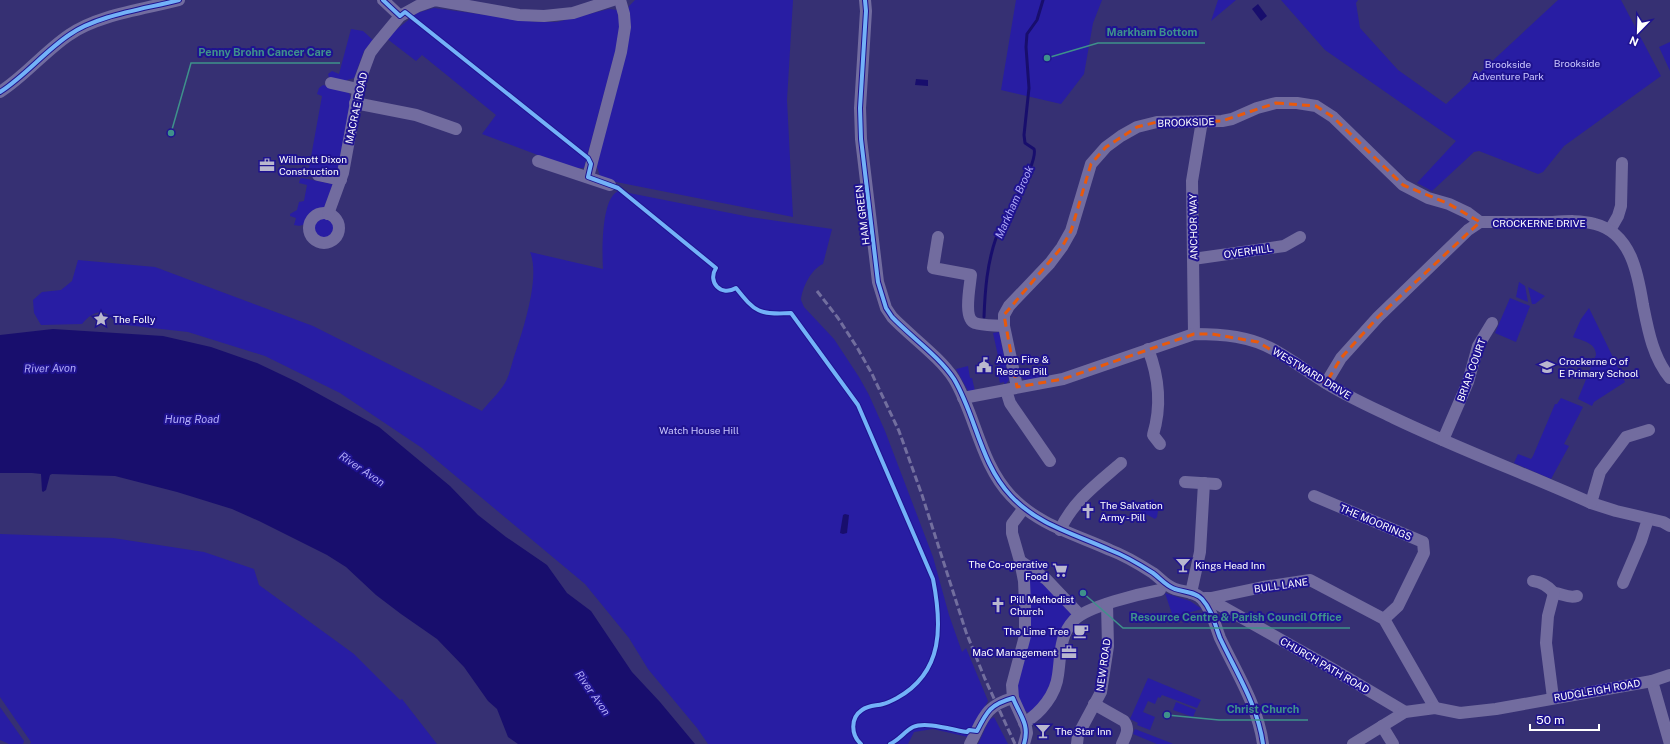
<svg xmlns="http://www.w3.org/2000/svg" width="1670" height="744" font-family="'Public Sans',sans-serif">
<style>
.green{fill:#281da3}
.water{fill:#180e6d}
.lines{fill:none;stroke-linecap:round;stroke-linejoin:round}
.stream{stroke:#180e6d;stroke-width:3}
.minor{stroke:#726c9f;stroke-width:12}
.rail{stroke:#726e9e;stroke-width:3;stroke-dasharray:7 3;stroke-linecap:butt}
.cycleway-casing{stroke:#1f1390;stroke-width:6}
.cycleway{stroke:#73b2f8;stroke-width:4}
.marked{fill:none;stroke:#e8590c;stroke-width:3;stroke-dasharray:8 5;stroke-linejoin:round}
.labels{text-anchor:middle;stroke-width:4;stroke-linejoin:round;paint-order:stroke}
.park-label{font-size:10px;fill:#c9c5fd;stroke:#1f1390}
.street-label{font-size:10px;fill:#fff;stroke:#1f1390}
.poi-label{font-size:10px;fill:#fff;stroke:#1f1390;text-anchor:start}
.water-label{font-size:11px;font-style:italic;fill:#b0aaf9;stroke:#1f1390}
.leader{fill:none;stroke:#3f918b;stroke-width:1.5}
.callout-dot{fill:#3f918b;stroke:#1f1390;stroke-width:1.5}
.callout-label{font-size:11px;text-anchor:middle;font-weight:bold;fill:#3f918b;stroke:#1f1390;stroke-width:4;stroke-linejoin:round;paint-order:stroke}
</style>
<rect width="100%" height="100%" fill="#363073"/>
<g class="green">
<polygon points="635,0 793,0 787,100 793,217 611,181 600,176 597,167 628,10 629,6"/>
<polygon points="1016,0 1102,0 1093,23 1084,74 1061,104 1001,90"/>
<polygon points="1218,0 1236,0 1211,21"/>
<polygon points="1281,0 1358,0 1356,3 1360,28 1398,70 1446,104 1558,0 1621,0 1661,76 1564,146 1543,172 1538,174 1479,151 1474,152 1432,191 1417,183 1456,141 1325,50"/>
<polygon points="434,8 537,22 557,22 609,9 617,10 620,24 618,41 584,168 572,168 482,134 496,115 422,55 416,61 386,38 417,13"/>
<polygon points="351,29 363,31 373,40 364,51 354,78 347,80 346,83 329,78 328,74 332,71 339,74"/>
<polygon points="1670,42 1670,71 1659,47"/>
<polygon points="323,85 349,93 351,98 339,172 332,176 305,171 302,169 302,168 309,168 322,96 317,94 319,88"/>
<path d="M302,178L333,184L323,211C306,213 311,229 294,225L296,218L290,216V214L297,210L299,202L304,201L307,185L299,183L300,179Z"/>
<path d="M619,191L750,217L832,229L823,264C811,269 802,288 801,300L804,307L834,339L859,377L869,395L885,431L933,557L949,615L962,652L966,648L988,701L968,737L933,729L914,732L908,744H708L697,728L648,669L629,638L585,584L422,448L340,393L265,356L188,332L117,324C105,308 95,309 82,324L41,325L34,313L33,300L42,292L61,290L72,281L78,260L155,267L313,326L482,411C489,402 499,393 505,383C509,376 511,367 513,360C522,333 541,278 530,252L603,269C602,253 601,196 619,191Z"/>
<circle cx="324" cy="228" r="10"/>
<polygon points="1519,282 1525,286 1528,302 1516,297"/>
<polygon points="1528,287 1545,296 1535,304 1532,304"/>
<polygon points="1510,298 1530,306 1516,342 1495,333"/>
<path d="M1589,308L1625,382L1594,402L1592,406L1578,399L1596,355C1596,343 1583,341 1573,337L1581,319Z"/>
<polygon points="999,332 1009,380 1005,385 1004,382 1000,383 997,369 1000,365 993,333"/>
<polygon points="968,366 970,378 972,378 975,391 968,391 956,369"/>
<polygon points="1047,369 1049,376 1026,380 1022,378 1021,373"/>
<polygon points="1561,398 1583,407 1564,444 1569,446 1551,479 1514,463 1518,454 1531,459 1533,456 1555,404 1557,404"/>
<polygon points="1153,499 1158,511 1157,517 1155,519 1135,508"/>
<polygon points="0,534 113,538 204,552 254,569 259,585 354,654 400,700 402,699 437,744 30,744 31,742 0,697"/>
<polygon points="1030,572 1070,608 1072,616 1055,673 1041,704 1029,713 1022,709 1016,689 1027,577"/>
<polygon points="1165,593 1190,601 1202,609 1173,617"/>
<polygon points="1148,678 1201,700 1197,708 1162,695 1160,698 1158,697 1155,704 1148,701 1143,712 1155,717 1150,730 1137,725 1138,723 1130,719"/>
<polygon points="1176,702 1196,710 1193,717 1173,710"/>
<polygon points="0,707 24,741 23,744 9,744 0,740"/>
<polygon points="994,717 1008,744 978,744 989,720"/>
<polygon points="1135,729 1171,743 1173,744 1157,744 1133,734"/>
</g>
<g class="water">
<polygon points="1258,4 1267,16 1261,21 1252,9"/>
<polygon points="916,79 928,80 928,86 915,85"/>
<polygon points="53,329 163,336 211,347 257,363 297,382 379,427 450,486 478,515 506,537 547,565 567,593 591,611 632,672 660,702 695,744 518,744 508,737 497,709 488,701 464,667 437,639 401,614 376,595 346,567 327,555 259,521 232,509 177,492 115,476 52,474 50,475 46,490 43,492 42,491 41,474 32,473 0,473 0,335"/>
<polygon points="845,514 849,515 847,533 843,534 840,533 843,515"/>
</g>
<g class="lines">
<path class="stream" d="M984,317C985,290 987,264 996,238C1003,222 1012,207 1020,192C1024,184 1037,156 1034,149L1025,143L1024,135L1029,88L1026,47L1027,34L1037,20L1043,0"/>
<g class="minor">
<polyline points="383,0 400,16"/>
<path d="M865,0L866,11L860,108L861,139L878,282L886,308L892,317C910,336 940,357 954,379C976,416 980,463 1011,496C1038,525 1075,534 1110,550C1126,556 1139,564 1153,573C1160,578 1166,586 1175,589C1184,592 1196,592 1202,599C1212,610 1215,625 1220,638C1236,672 1258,706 1263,744"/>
<polyline points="331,83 358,89"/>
<path d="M0,92C25,76 44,52 69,35C97,15 145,9 179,0"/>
<polyline points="355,103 416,115 456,129"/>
<polyline points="538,161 610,185"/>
<polyline points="318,175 341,180"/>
<polyline points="588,177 621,52 625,27 624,14 620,0"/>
<circle cx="324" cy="228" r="15"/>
<polyline points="328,214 343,173 360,80 370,53 376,45 400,16 418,6 435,0 519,15 544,16 573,13 613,0"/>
<polyline points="1610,230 1618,216 1621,206 1622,163"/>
<path d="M938,237L933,268L971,275C970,286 963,319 975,323C983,326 995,325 1004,326"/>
<polyline points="1193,259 1284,246 1300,237"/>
<polyline points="1194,334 1192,181 1202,121"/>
<path d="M1148,349C1159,377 1162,405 1153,435L1160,444"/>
<path d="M1326,383L1341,358L1378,317L1468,230L1480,222C1504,222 1529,222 1553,222C1567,221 1581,220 1595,224C1631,233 1638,274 1643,305C1648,330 1653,358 1670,378"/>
<polyline points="1017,387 1004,326 1004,315 1009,306 1050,263 1062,247 1071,231 1091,164 1106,147 1121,136 1137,127 1157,122 1222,121 1232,119 1257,108 1276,103 1297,103 1316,106 1333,117 1403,185 1428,198 1449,204 1468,213 1480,222"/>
<polyline points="1006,390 1010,403 1050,461"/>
<path d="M963,398L1063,379L1194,334C1222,334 1251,336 1276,351C1292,360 1308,372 1324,382C1346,396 1371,407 1394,418C1459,449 1526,474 1591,503L1616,511L1663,522L1670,526"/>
<polyline points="1443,440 1468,382 1478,346 1492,323"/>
<polyline points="1185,482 1216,484"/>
<polyline points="1314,496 1423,542 1424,553 1398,606 1384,619"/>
<polyline points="1591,503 1600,472 1626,437 1649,430"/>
<polyline points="1024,508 1012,524 1012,533 1020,561 1024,581 1025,605 1025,636 1012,685 1013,698 1026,727 1027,733 1024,744"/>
<path d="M1060,530C1073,501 1098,483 1121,463"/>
<polyline points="1020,561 1046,579 1080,615"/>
<path d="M1533,581C1542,582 1548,586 1554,593"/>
<polyline points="1623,583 1641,541 1648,519"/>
<polyline points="1191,593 1200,552 1204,483"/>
<path d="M1554,593C1562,593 1568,599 1577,596"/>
<polyline points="1205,598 1211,598 1214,602 1331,668 1405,712"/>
<polyline points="1211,598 1263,587 1310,580 1384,619 1435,708"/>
<polyline points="1652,681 1670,744"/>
<polyline points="1553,698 1546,643 1548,616 1554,593"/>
<path d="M1094,704L1124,721C1130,729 1126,735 1122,744"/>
<path d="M1024,723C1041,713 1056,694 1058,675C1061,655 1059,636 1074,620C1088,606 1139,594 1160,590"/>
<polyline points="1382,726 1393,744"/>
<path d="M970,744C983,720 984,706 1013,698"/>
<polyline points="1077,744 1078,735 1101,692 1108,646 1107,604"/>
<polyline points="1353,744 1405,712 1435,708 1460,713 1496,709 1652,681 1670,675"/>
</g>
<polyline class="rail" points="817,291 838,318 858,349 872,374 899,431 922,495 966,632 985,679 1015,744"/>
<g class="cycleway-casing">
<g id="cycleway">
<path d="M383,0L400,16L405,12L588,158L591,164L588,177L618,188L716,268C707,282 721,297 736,288C755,312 759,315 791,313L858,405L933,579C942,625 944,672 897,698C893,700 888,703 883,704C876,706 869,705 862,710C850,718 851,735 861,744"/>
<path d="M865,0L866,11L860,108L861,139L878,282L886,308L892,317C910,336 940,357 954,379C976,416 980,463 1011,496C1038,525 1075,534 1110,550C1126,556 1139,564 1153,573C1160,578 1166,586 1175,589C1184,592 1196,592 1202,599C1212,610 1215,625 1220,638C1236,672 1258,706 1263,744"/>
<path d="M0,92C25,76 44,52 69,35C97,15 145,9 179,0"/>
<path d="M890,744C899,740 905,731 913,727C926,721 953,730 967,732L969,730L977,731C987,711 991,704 1013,698C1020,716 1030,724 1024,744"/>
</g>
</g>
<use href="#cycleway" class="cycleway"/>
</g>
<path class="marked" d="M1276,103L1316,106L1333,117L1403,185L1449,204L1480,222L1378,317L1341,358L1326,383L1258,342L1212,334H1194L1063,379L1017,387L1004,315L1062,247L1071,231L1091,164L1106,147L1137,127L1157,122L1222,121Z"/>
<defs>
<g id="office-bare" transform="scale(1.2)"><path d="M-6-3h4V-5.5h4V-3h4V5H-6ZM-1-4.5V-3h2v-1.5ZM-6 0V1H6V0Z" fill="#b9b7ce" stroke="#1f1390" stroke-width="2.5" paint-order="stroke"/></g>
<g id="sight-bare" transform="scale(1.2)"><path d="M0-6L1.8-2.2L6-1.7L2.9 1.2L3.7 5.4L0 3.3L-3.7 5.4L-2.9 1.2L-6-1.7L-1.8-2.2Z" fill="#b9b7ce" stroke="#1f1390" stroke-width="2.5" paint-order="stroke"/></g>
<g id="civic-bare" transform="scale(1.2)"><path d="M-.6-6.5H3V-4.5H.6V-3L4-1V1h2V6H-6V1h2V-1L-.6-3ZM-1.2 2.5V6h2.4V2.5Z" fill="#b9b7ce" stroke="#1f1390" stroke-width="2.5" paint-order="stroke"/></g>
<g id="school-bare" transform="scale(1.2)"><path d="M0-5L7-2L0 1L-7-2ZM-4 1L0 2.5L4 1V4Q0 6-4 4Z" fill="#b9b7ce" stroke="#1f1390" stroke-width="2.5" paint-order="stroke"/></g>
<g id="church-bare" transform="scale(1.2)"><path d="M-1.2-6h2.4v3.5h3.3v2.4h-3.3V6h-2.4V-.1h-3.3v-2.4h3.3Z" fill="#b9b7ce" stroke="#1f1390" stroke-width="2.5" paint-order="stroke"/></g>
<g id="bar-bare" transform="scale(1.2)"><path d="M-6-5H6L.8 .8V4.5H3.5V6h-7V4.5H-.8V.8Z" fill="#b9b7ce" stroke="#1f1390" stroke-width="2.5" paint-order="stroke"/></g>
<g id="supermarket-bare" transform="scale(1.2)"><path d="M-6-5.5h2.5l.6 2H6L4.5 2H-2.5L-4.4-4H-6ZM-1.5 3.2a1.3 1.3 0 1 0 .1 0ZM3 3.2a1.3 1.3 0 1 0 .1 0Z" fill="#b9b7ce" stroke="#1f1390" stroke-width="2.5" paint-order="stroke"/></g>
<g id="cafe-bare" transform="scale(1.2)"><path d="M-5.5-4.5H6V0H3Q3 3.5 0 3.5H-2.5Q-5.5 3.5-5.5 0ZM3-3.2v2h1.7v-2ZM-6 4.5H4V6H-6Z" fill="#b9b7ce" stroke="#1f1390" stroke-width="2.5" paint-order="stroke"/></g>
</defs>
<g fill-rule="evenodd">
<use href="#office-bare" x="267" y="165"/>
<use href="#sight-bare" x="101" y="319"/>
<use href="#civic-bare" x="984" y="365"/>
<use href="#school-bare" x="1547" y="367"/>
<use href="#church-bare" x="1088" y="511"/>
<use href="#bar-bare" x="1183" y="565"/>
<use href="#supermarket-bare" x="1060" y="570"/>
<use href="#church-bare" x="998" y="605"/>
<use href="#cafe-bare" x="1081" y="631"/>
<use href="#office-bare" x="1069" y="652"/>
<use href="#bar-bare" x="1043" y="731"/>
</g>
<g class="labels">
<g class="park-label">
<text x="1577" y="67">Brookside</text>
<text x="1508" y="68">Brookside<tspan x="1508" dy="12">Adventure Park</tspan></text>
<text x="699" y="434">Watch House Hill</text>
</g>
<g class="street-label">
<text transform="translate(356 108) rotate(-78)" y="4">MACRAE ROAD</text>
<text transform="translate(1186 122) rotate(-2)" y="4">BROOKSIDE</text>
<text transform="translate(862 215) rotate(-97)" y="4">HAM GREEN</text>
<text x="1539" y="227">CROCKERNE DRIVE</text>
<text transform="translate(1193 227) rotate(-91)" y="4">ANCHOR WAY</text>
<text transform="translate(1248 251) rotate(-8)" y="4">OVERHILL</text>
<text transform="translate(1471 370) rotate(-70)" y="4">BRIAR COURT</text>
<text transform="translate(1312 373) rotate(31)" y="4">WESTWARD DRIVE</text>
<text transform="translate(1376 522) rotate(23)" y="4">THE MOORINGS</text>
<text transform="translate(1281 585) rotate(-8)" y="4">BULL LANE</text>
<text transform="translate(1103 665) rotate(-82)" y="4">NEW ROAD</text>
<text transform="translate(1325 665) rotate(30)" y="4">CHURCH PATH ROAD</text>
<text transform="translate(1597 690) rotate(-10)" y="4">RUDGLEIGH ROAD</text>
</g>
<g class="poi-label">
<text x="279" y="163">Willmott Dixon<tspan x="279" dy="12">Construction</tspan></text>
<text x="113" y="323">The Folly</text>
<text x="996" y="363">Avon Fire &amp;<tspan x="996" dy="12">Rescue Pill</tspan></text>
<text x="1559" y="365">Crockerne C of<tspan x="1559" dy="12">E Primary School</tspan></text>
<text x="1100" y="509">The Salvation<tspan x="1100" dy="12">Army - Pill</tspan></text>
<text x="1048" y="568" text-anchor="end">The Co-operative<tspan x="1048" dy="12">Food</tspan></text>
<text x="1195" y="569">Kings Head Inn</text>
<text x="1010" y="603">Pill Methodist<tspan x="1010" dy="12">Church</tspan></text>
<text x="1069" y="635" text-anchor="end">The Lime Tree</text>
<text x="1057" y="656" text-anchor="end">MaC Management</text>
<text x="1055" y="735">The Star Inn</text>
</g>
<g class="water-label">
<text transform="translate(1014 202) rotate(-66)" y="4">Markham Brook</text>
<text transform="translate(50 368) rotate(-1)" y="4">River Avon</text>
<text x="192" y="423">Hung Road</text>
<text transform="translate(362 469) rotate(34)" y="4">River Avon</text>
<text transform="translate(593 693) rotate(55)" y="4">River Avon</text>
</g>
</g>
<path class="leader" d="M1047 58L1098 43H1205M171 133L191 63H340M1083 593L1123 628H1350M1167 715L1219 720H1308"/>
<g class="callout-dot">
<circle cx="1047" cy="58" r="4"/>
<circle cx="171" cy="133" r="4"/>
<circle cx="1083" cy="593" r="4"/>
<circle cx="1167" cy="715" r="4"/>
</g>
<g class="callout-label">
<text x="1152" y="36">Markham Bottom</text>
<text x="265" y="56">Penny Brohn Cancer Care</text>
<text x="1236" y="621">Resource Centre &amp; Parish Council Office</text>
<text x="1263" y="713">Christ Church</text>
</g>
<g transform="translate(1638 32) rotate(203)" stroke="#1f1390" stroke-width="3" paint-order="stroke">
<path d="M0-3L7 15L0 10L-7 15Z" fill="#ffffff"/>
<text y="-6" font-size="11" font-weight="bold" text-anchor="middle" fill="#ffffff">N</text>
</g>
<path d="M1530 724v6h69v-6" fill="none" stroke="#ffffff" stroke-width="2"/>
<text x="1536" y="724" font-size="12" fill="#ffffff" stroke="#1f1390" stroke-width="3" paint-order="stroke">50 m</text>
</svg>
